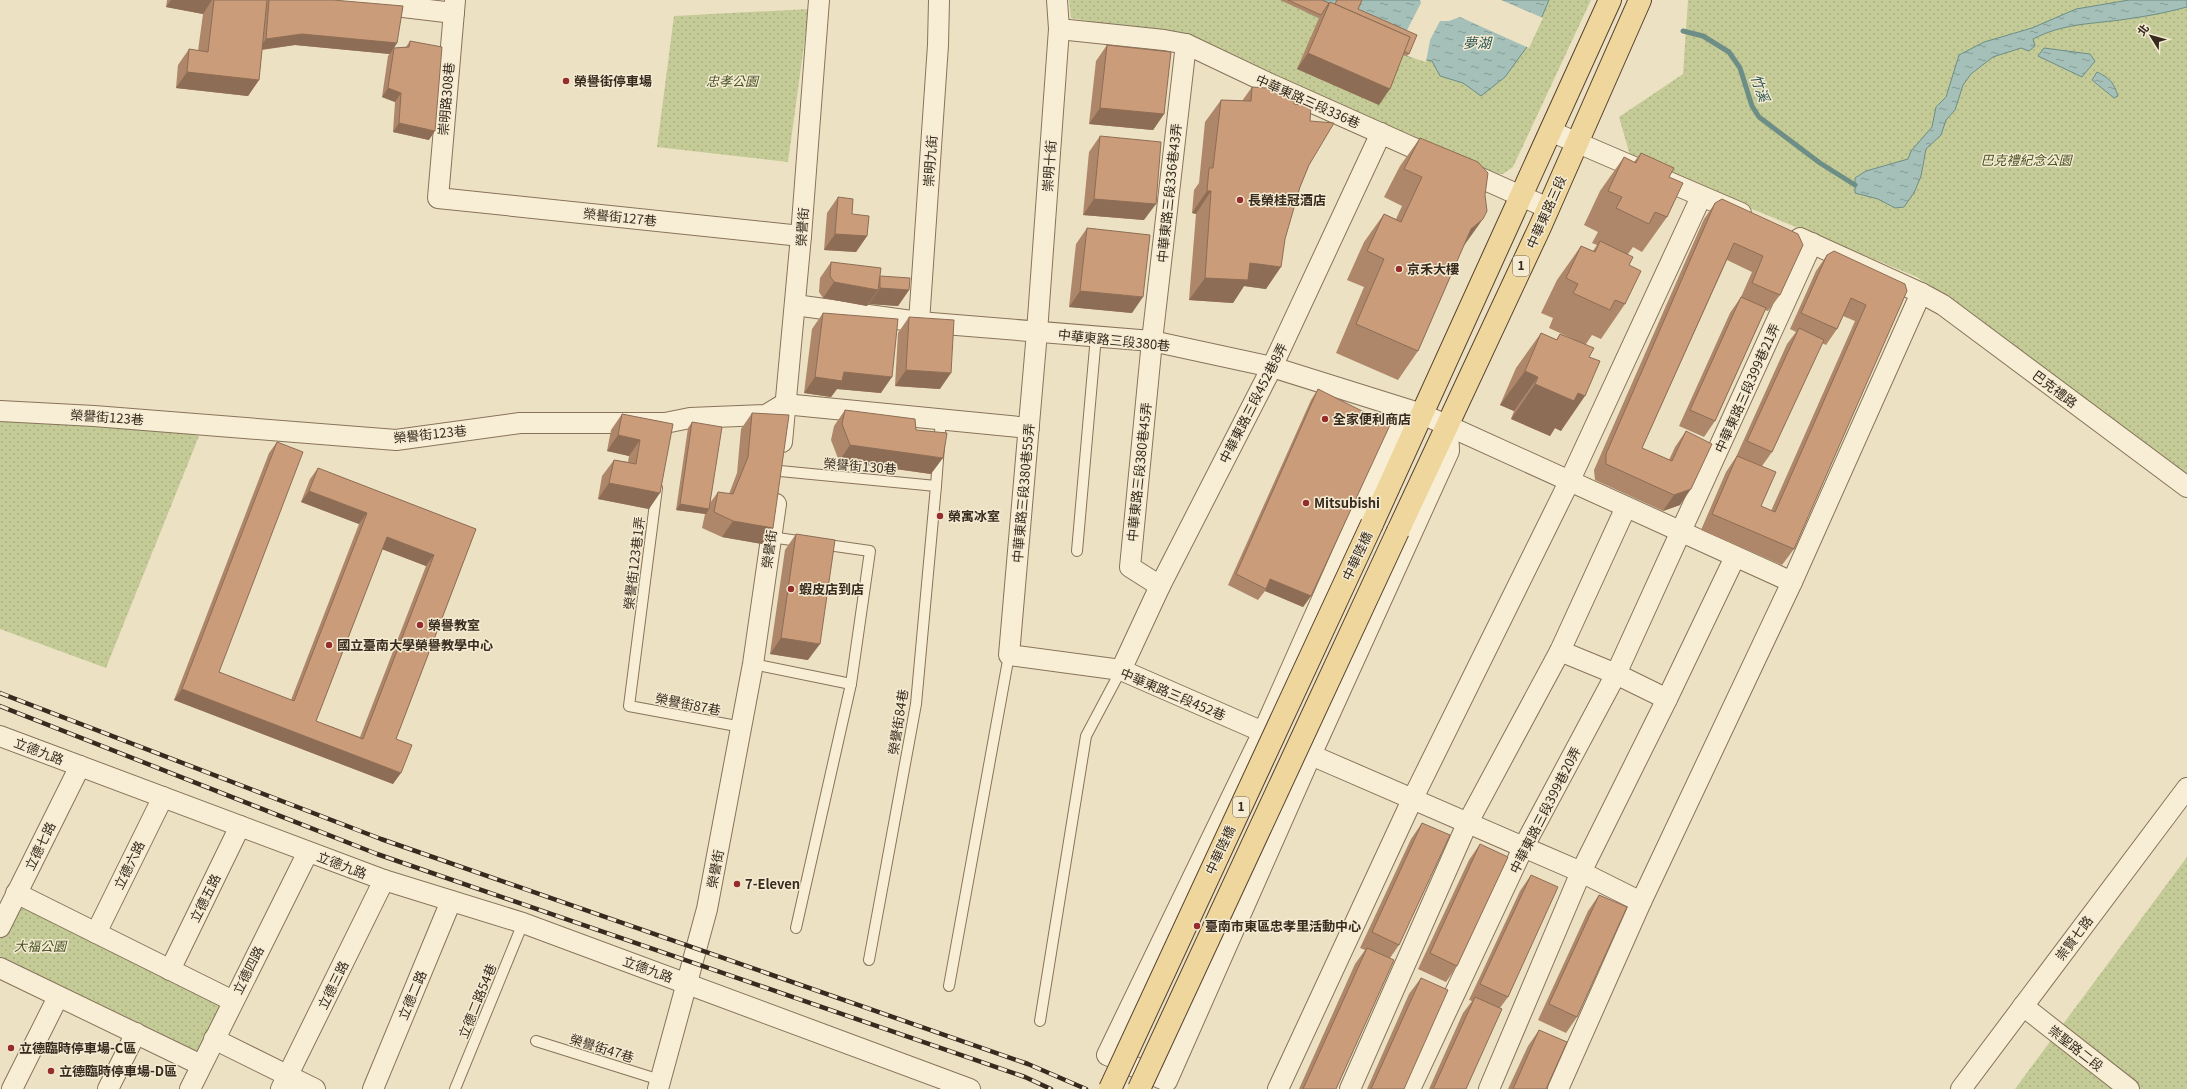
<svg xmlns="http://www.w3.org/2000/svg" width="2187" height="1089" font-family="Georgia,'Noto Sans TC',serif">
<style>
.green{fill:url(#green-dots)}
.water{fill:url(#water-ripples);stroke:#6c8e86}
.pier{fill:#ede1c3}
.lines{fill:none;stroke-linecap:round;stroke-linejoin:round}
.stream{stroke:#6c8e86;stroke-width:5}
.service-casing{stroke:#87735a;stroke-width:12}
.minor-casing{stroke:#87735a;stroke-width:22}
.primary-casing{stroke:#54412e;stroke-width:24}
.service{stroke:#f8eed6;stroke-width:10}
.minor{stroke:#f8eed6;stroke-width:20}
.primary{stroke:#efd69c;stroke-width:22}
.rail-casing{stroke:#372a1e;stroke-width:4.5}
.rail{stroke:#f4ebd2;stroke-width:3;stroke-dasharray:9;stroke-linecap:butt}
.primary-bridge-casing{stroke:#54412e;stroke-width:24;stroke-linecap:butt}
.primary-bridge{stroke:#efd69c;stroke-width:22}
.wall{fill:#ae8669;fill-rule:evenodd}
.shaded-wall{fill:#8d6d55}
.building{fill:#ca9c7a;stroke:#8d6d55;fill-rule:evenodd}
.poi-dot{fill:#942d2c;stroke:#f4ebd2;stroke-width:1.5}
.labels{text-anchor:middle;stroke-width:3;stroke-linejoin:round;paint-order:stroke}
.shield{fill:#f4ebd2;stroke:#706454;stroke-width:1}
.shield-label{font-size:12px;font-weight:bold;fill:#372a1e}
.poi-label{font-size:13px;font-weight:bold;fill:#372a1e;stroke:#f4ebd2;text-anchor:start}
.park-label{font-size:13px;font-style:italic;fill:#475325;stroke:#f4ebd2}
.street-label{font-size:13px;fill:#372a1e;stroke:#f4ebd2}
.water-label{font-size:14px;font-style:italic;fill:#2e5654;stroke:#f4ebd2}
</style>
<defs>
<pattern id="green-dots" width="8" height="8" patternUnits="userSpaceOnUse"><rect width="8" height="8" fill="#c4cb97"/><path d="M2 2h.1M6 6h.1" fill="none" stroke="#a9ae82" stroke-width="1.8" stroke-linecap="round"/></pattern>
<pattern id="water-ripples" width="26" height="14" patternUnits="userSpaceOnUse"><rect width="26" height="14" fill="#a5c0b8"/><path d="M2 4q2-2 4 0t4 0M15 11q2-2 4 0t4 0" fill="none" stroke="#879c95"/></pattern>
</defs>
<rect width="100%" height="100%" fill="#ede1c3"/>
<g class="green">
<polygon points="1069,0 1591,0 1513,167 1503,174 1488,175 1180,37 1071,18"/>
<polygon points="1688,0 2187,0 2187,477 1917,277 1631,159 1619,117 1683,74"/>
<polygon points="809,9 788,162 657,147 674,16"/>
<polygon points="0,420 154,426 199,436 106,668 0,629"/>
<polygon points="2187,857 2187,1089 2015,1089"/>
<polygon points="16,893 233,1001 201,1065 0,968 0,923"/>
</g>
<g class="water">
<polygon points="1311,0 1549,0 1532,40 1505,77 1481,96 1463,83 1440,76 1432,61 1407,56 1306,12"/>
<path d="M2129,0H2187V7C2165,13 2143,17 2120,20C2089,24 2062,24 2033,39L2035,46L2029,51L2021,48L1993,57L1971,74L1963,85L1955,110L1946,120L1941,135L1926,149L1921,176L1914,193L1904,207L1895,208L1878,199L1855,193V178L1866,171L1908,159L1911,151L1932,127L1936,107L1946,97L1959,55L1984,42L2032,28L2076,9Z"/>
<polygon points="2044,48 2090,54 2095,61 2082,77 2038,56"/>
<path d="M2097,72C2110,78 2114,83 2118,96L2114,98L2092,80Z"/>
</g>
<polygon class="pier" points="1311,0 1333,8 1337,0 1361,0 1356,12 1405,34 1421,3 1420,0 1501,0 1543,18 1529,48 1460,17 1449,21 1440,21 1430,40 1426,62 1407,56 1306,12"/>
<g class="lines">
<polyline class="stream" points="1683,31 1703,36 1729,52 1740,68 1752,106 1759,117 1820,163 1855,185"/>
<g class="service-casing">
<g id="service">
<polyline points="780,471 936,486"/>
<polyline points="657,488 629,706 742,727"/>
<polyline points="771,537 805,542"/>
<polyline points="821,544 870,551 851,684"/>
<polyline points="1077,551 1096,336"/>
<polyline points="753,664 851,684 796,928"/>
<polyline points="869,960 916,704 936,486 941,419"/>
<polyline points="949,986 1009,655"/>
<polyline points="1040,1021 1086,736 1121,670"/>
<polyline points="536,1041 660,1080"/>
<polyline points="455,1089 523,923"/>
</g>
</g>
<g class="minor-casing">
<g id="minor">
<polyline points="344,0 454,13"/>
<polyline points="455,0 438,198 801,236"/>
<polyline points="1057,0 1059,29 1037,332 1009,655 1121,670 1263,732"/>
<polyline points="1059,29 1164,40 1186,44 1268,83 1548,208"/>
<polyline points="1550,131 1741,213"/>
<polyline points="1800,238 1921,293 1943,305 2187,487"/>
<polyline points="795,305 919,322 1152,341 1272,367 1422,414 1792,582"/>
<polyline points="919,322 938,45 939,0"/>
<polyline points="0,411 94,416 396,440 520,423 665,423 690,418 766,415 784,404 1029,428"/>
<polyline points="1422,414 1398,428 1263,732 1107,1055 1167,1081 1311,755 1449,451 1448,425"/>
<polyline points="782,442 801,236 819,0"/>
<polyline points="1160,586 1130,567 1152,341 1186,44"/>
<polyline points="1560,651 1616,674 1667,699"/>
<polyline points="1121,670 1160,586 1272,367 1381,133"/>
<polyline points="0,736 384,880 523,923 970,1089"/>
<polyline points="1311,755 1581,872 1641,902"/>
<polyline points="16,893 233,1001"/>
<polyline points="0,927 80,766"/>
<polyline points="96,933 163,797"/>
<polyline points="0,968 201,1065"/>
<polyline points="170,970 240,826"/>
<polyline points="2023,1006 2129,1089"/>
<polyline points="214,1039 315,1089"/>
<polyline points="12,1089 58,997"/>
<polyline points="108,1089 136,1033"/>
<polyline points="190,1089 308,852"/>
<polyline points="281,1089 384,880"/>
<polyline points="373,1089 451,901"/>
<polyline points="658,1089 707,909 753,664 776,504"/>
<polyline points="1278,1089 1412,800 1570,480 1701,197"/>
<polyline points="1350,1089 1467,824 1560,651 1626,507"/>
<polyline points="1410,1089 1523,848 1616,674 1812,243"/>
<polyline points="1489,1089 1581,872 1667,699 1735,557"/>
<polyline points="1558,1089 1641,902 1792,582 1921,293"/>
<polyline points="1961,1089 2187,788"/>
</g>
</g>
<g class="primary-casing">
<g id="primary">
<polyline points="1372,524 1610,0"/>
<polyline points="1398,531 1540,227 1640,0"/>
</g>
</g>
<use href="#service" class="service"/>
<use href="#minor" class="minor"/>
<use href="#primary" class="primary"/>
<g class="rail-casing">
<g id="rail">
<polyline points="0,693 381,839 1028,1064 1086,1089"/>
<polyline points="0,706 377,854 1025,1077 1051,1089"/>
</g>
</g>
<use href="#rail" class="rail"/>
<g class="primary-bridge-casing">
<g id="primary-bridge">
<polyline points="1110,1089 1372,524"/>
<polyline points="1139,1089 1398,531"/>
</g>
</g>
<use href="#primary-bridge" class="primary-bridge"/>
</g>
<g class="wall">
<polygon points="167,0 333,0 397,43 390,54 295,45 262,50 259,80 248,96 176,88 178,65 189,49 198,51 203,14 166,7"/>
<polygon points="1280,0 1322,0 1329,3 1335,4 1337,0 1362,0 1358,9 1409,54 1407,56 1403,55 1379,105 1297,69 1319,18"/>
<polygon points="410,41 429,140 393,132 395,102 382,97 388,56 394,48 406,47"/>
<polygon points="1107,45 1164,114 1153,130 1089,124 1096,61"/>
<polygon points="1252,87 1294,104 1309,165 1300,187 1266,289 1244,286 1233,303 1189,300 1196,214 1192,213 1194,190 1199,183 1205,122 1221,100 1242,101"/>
<polygon points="1100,136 1144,220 1083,215 1089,152"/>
<polygon points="1420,138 1463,247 1418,351 1398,380 1336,353 1364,287 1347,280 1364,242 1384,214 1396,219 1402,206 1384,197 1400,166"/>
<polygon points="1641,153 1669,177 1667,217 1642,252 1633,247 1628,254 1629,265 1625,304 1601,339 1592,335 1586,344 1589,357 1561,431 1555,428 1550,436 1511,419 1514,411 1500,405 1516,368 1541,333 1556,340 1560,334 1573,339 1549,328 1553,318 1541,313 1557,280 1581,246 1593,251 1597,245 1592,243 1598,232 1584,225 1600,191 1624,157 1634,162"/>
<polygon points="838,197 852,214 867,236 856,252 824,250 827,213"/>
<polygon points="1715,203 1798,234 1780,295 1768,311 1765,310 1715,421 1704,437 1679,426 1730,313 1741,297 1752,272 1727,260 1642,448 1669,460 1675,447 1686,431 1680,505 1663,511 1595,480 1594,470 1704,219"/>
<polygon points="1087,228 1132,313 1069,307 1076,244"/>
<path d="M1827,255L1905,284L1794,549L1782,565L1701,530L1726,472L1736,457L1787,344L1796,332L1790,329L1816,271ZM1843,316L1855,321L1771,511L1761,506L1762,466L1772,452L1822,343L1826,345L1837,329Z"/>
<polygon points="831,262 880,277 909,290 898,306 869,304 869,303 867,306 823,298 819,292 820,278"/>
<polygon points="823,313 881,393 837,389 831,397 804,393 812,329"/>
<polygon points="909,317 940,389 895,386 898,333"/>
<polygon points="1318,389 1311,596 1303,607 1265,591 1258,600 1228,585 1311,400"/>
<polygon points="845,410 916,430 931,474 839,461 831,440 834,426"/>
<polygon points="752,413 773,528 762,544 722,537 702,528 705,514 676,510 688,428 692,422 710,503 718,492 729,494 737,473 741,429"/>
<polygon points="622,414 673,424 649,509 598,499 602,476 614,460 628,462 629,456 607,451 611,430"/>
<path d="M277,442L219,672L291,700L359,524L301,502L310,479L318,468L476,529L396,739L393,784L174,700L269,453ZM382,549L426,566L360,737L316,721Z"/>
<polygon points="796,534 808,660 770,654 785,550"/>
<polygon points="1422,823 1399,945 1390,958 1336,1089 1299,1089 1355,964 1365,950 1360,948 1411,839"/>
<polygon points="1480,844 1457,966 1446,982 1418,969 1469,860"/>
<polygon points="1531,875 1508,997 1500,1008 1466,1089 1429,1089 1463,1013 1472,1001 1469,1000 1520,891"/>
<polygon points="1599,895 1577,1017 1566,1033 1538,1020 1588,911"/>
<polygon points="1421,978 1404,1089 1367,1089 1409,994"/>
<polygon points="1539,1030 1546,1089 1508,1089 1528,1046"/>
</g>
<g class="shaded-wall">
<polygon points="171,0 212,0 203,14 166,7"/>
<polygon points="302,34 397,43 390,54 295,45 258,50 266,39"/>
<polygon points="1308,53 1390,89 1379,105 1297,69"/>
<polygon points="187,72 259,80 248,96 176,88"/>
<polygon points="388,88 401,93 395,102 382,97"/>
<polygon points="1100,108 1164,114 1153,130 1089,124"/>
<polygon points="399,123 435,131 429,140 393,132"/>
<polygon points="1207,191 1211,191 1196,214 1192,213"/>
<polygon points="1094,199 1156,204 1144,220 1083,215"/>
<polygon points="1483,219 1463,247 1471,229"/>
<polygon points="835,234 867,236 856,252 824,250"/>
<polygon points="1250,263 1281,267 1266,289 1244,286 1233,303 1189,300 1205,278"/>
<polygon points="834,282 878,290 867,306 823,298"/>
<polygon points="880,288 909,290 898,306 869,304"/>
<polygon points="1080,291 1143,297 1132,313 1069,307"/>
<polygon points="906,370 951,373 940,389 895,386"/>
<polygon points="1525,371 1538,377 1514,411 1500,405"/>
<polygon points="844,372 892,377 881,393 837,389 831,397 804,393 815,377"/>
<polygon points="1535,384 1578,393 1585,396 1561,431 1555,428 1550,436 1511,419"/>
<polygon points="618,435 640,440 629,456 607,451"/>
<polygon points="850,445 943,458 931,474 839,461"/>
<polygon points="609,483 660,493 649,509 598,499"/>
<polygon points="1691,489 1680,505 1663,511 1674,495"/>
<polygon points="309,491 367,513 359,524 301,502"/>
<polygon points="680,504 709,509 706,514 676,510"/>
<polygon points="733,521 773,528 762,544 722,537"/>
<polygon points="387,537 434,555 426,566 379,548"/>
<polygon points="1270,579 1311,596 1303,607 1265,591"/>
<polygon points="781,638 820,644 808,660 770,654"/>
<polygon points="182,689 401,773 393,784 174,700"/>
</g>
<g class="building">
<polygon points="214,0 267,0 259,80 187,72 189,49 208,52"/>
<polygon points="269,0 333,0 403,6 397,43 302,34 266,39"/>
<polygon points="1288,0 1322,0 1329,3 1321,15"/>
<polygon points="1337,0 1362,0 1358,9 1417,35 1409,54 1404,51 1410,37 1335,4"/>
<polygon points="1330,2 1410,37 1390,89 1308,53"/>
<polygon points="410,41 442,47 435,131 399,123 401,93 388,88 394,48 409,47"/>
<polygon points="1107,45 1171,52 1164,114 1100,108"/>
<polygon points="1252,87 1295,90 1294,104 1311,106 1310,121 1334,123 1309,165 1300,187 1285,239 1281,267 1250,263 1248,280 1205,278 1211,191 1207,191 1209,168 1213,168 1221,100 1251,101"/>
<polygon points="1100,136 1161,142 1156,204 1094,199"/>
<polygon points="1420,138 1478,162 1488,173 1485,195 1487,211 1483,219 1471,229 1418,351 1356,324 1384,259 1367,251 1384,214 1401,222 1422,177 1404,169"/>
<polygon points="1641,153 1674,168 1669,177 1683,183 1667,217 1655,212 1649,224 1616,208 1622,197 1608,191 1624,157 1636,163"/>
<polygon points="838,197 853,199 852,214 869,216 867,236 835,234"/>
<polygon points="1722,199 1798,234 1803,245 1780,295 1752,283 1763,256 1734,243 1642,448 1672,461 1686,431 1712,444 1691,489 1674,495 1606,464 1606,454 1715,203"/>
<polygon points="1087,228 1150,235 1143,297 1080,291"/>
<polygon points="1600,241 1633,257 1629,265 1641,271 1625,304 1615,300 1610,310 1573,293 1578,284 1566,278 1581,246 1595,252"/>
<polygon points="1834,251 1905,284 1907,291 1794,549 1712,514 1737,456 1776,472 1761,506 1775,512 1866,305 1851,298 1837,329 1801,313 1827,255"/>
<polygon points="831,262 881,268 878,290 834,282 830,276"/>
<polygon points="880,276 910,278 909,290 880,288"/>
<polygon points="1741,297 1766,308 1715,421 1690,410"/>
<polygon points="823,313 898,319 892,377 844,372 842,381 815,377"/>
<polygon points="909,317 954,320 951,373 906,370"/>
<polygon points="1799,328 1824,340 1772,452 1747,441"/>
<polygon points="1541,333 1557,340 1560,334 1594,348 1589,357 1600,361 1585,396 1578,393 1574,401 1535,384 1538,377 1525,371"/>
<polygon points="1318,389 1390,425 1311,596 1270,579 1266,589 1236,574"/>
<polygon points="845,410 915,419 916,430 947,433 943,458 850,445 842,424"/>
<polygon points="752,413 789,415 773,528 733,521 714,512 718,492 733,494 748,457"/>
<polygon points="622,414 673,424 660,493 609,483 614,460 636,464 640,440 618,435"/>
<polygon points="692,422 722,427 709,509 680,504"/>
<path d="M277,442L303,452L219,672L294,701L367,513L309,491L318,468L476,529L396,739L412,745L401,773L182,689ZM387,537L434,555L363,739L316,721Z"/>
<polygon points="796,534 835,540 820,644 781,638"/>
<polygon points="1422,823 1450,835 1399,945 1372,932"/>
<polygon points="1480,844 1508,857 1457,966 1430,953"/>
<polygon points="1531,875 1558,887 1508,997 1480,984"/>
<polygon points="1599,895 1627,907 1577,1017 1549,1004"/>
<polygon points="1367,948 1394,960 1336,1089 1303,1089"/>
<polygon points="1421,978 1448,990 1404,1089 1371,1089"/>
<polygon points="1475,997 1502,1009 1466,1089 1433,1089"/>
<polygon points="1539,1030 1567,1042 1546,1089 1513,1089"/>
</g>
<g class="poi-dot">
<circle cx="566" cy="81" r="4"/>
<circle cx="1240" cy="200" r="4"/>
<circle cx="1399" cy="269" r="4"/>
<circle cx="1325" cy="419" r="4"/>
<circle cx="1306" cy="503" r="4"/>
<circle cx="940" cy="516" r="4"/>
<circle cx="791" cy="589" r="4"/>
<circle cx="420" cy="625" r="4"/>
<circle cx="329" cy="645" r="4"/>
<circle cx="737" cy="884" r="4"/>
<circle cx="1197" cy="926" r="4"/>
<circle cx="11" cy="1048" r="4"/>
<circle cx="51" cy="1071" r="4"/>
</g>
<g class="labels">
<g class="shield">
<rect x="1513" y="256" width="16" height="20" rx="3"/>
<rect x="1233" y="797" width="16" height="20" rx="3"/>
</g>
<g class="shield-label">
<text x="1521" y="270">1</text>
<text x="1241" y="811">1</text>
</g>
<g class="poi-label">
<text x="574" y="86">榮譽街停車場</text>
<text x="1248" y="205">長榮桂冠酒店</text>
<text x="1407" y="274">京禾大樓</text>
<text x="1333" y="424">全家便利商店</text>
<text x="1314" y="508">Mitsubishi</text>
<text x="948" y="521">榮寓冰室</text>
<text x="799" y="594">蝦皮店到店</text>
<text x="428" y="630">榮譽教室</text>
<text x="337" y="650">國立臺南大學榮譽教學中心</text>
<text x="745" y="889">7-Eleven</text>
<text x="1205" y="931">臺南市東區忠孝里活動中心</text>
<text x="19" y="1053">立德臨時停車場-C區</text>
<text x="59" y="1076">立德臨時停車場-D區</text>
</g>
<g class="park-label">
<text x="732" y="86">忠孝公園</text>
<text x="2026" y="165">巴克禮紀念公園</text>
<text x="40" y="951">大福公園</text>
</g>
<g class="street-label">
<text transform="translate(446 99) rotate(-85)" y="5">崇明路308巷</text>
<text transform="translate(1308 101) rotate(24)" y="5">中華東路三段336巷</text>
<text transform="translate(930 161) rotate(-86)" y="5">崇明九街</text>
<text transform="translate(1049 166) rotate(-86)" y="5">崇明十街</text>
<text transform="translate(1169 193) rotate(-84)" y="5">中華東路三段336巷43弄</text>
<text transform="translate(1546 212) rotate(-66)" y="5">中華東路三段</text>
<text transform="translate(620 217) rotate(6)" y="5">榮譽街127巷</text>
<text transform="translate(802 227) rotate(-86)" y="5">榮譽街</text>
<text transform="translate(1114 340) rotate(6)" y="5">中華東路三段380巷</text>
<text transform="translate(1747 388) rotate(-66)" y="5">中華東路三段399巷21弄</text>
<text transform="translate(2055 389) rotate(37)" y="5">巴克禮路</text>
<text transform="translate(1253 403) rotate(-63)" y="5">中華東路三段452巷8弄</text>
<text transform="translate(107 417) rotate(4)" y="5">榮譽街123巷</text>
<text transform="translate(430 434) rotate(-6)" y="5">榮譽街123巷</text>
<text transform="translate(860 466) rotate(5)" y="5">榮譽街130巷</text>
<text transform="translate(1139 472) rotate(-84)" y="5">中華東路三段380巷45弄</text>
<text transform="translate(1023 493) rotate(-85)" y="5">中華東路三段380巷55弄</text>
<text transform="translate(769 549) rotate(-82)" y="5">榮譽街</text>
<text transform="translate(1357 556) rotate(-65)" y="5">中華陸橋</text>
<text transform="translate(634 563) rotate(-83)" y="5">榮譽街123巷1弄</text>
<text transform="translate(1173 694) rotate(23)" y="5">中華東路三段452巷</text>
<text transform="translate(688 704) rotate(11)" y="5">榮譽街87巷</text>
<text transform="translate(898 722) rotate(-81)" y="5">榮譽街84巷</text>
<text transform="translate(39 751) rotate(21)" y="5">立德九路</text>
<text transform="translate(1545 810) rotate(-63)" y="5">中華東路三段399巷20弄</text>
<text transform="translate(40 846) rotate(-64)" y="5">立德七路</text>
<text transform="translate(1220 850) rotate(-65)" y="5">中華陸橋</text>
<text transform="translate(129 865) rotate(-64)" y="5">立德六路</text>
<text transform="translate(342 865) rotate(21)" y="5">立德九路</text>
<text transform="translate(715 869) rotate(-79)" y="5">榮譽街</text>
<text transform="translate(205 898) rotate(-64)" y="5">立德五路</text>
<text transform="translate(2074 938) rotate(-53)" y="5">崇賢七路</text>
<text transform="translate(648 969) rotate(20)" y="5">立德九路</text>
<text transform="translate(248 970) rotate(-63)" y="5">立德四路</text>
<text transform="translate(333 985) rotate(-64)" y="5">立德三路</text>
<text transform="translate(412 995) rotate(-67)" y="5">立德二路</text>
<text transform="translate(477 1001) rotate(-68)" y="5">立德二路54巷</text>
<text transform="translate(602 1048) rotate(17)" y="5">榮譽街47巷</text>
<text transform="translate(2076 1048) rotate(38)" y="5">崇聖路二段</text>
</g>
<g class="water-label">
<text x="1477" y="48">夢湖</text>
<text transform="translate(1760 88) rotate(70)" y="5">竹溪</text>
</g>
</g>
<g transform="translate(2151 36) rotate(307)" stroke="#f4ebd2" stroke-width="3" paint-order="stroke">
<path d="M0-3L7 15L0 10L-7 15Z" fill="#372a1e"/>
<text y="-6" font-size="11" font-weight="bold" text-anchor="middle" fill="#372a1e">北</text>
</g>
</svg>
